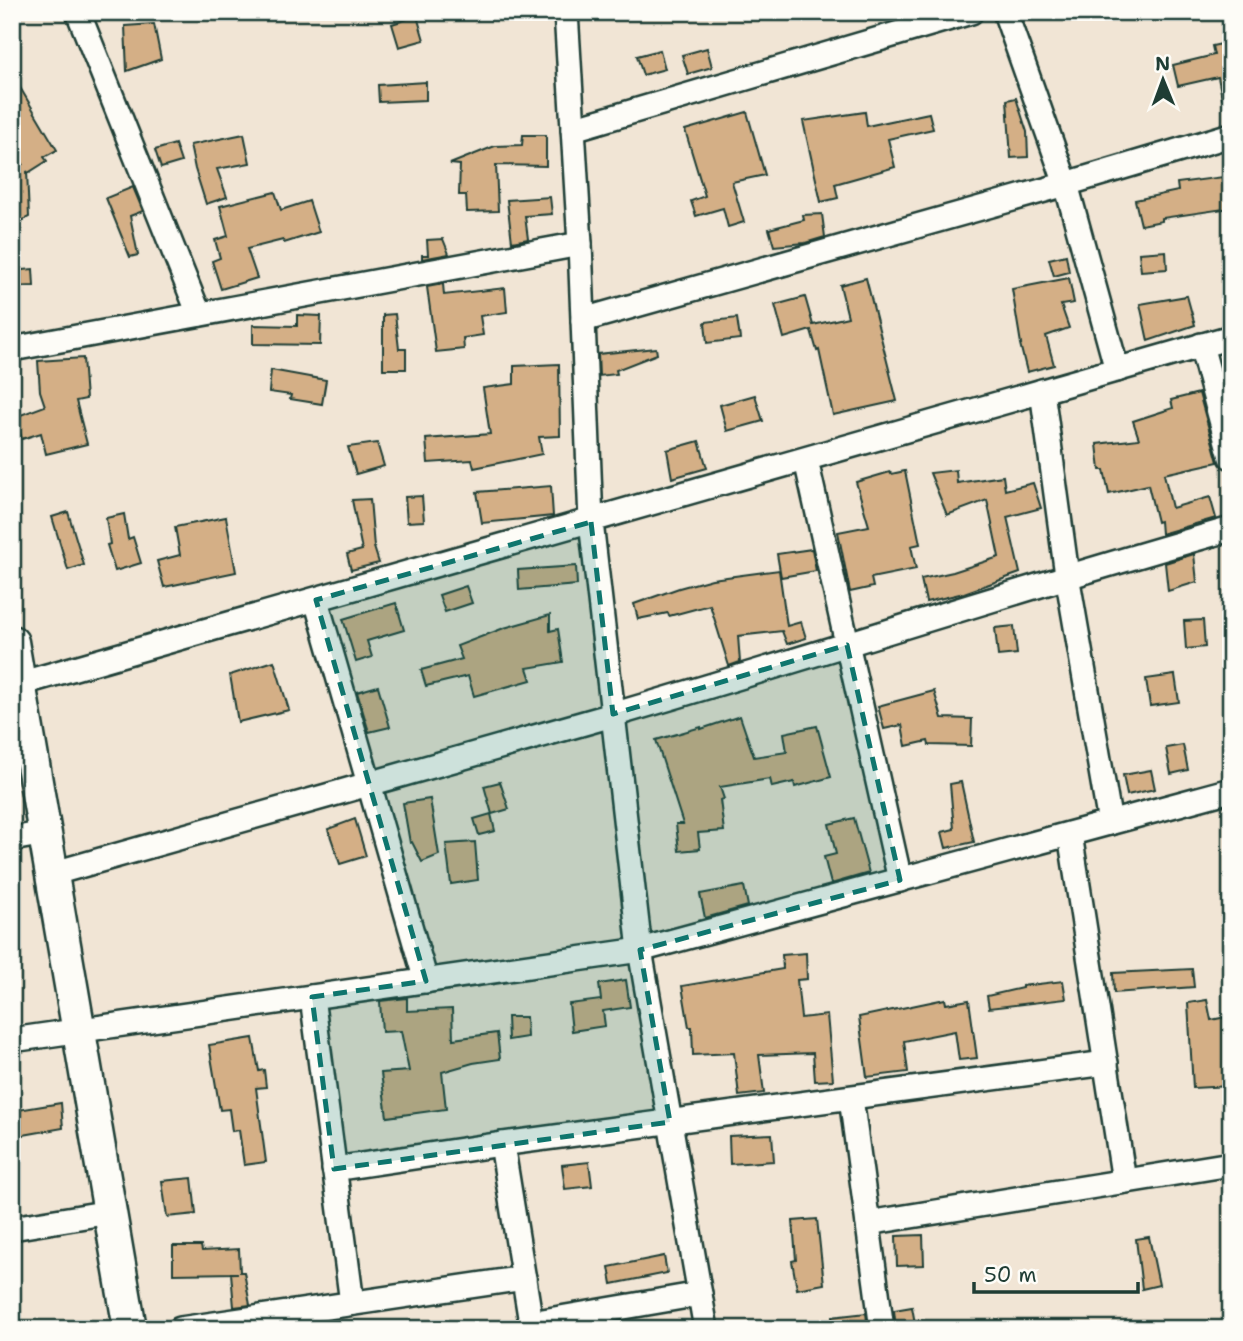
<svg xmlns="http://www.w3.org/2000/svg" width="1243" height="1341" font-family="'Shantell Sans',sans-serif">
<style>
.building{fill:#d4af86;stroke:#1f3d34;stroke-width:2}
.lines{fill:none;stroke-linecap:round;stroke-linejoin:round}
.street-casing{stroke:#1f3d34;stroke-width:28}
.secondary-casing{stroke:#1f3d34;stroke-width:37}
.street{stroke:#fdfcf7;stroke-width:23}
.secondary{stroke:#fdfcf7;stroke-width:32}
.marked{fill:#0f766e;fill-opacity:0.2;stroke:#0f766e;stroke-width:5;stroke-dasharray:14 9;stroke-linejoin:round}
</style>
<rect width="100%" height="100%" fill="#f1e5d5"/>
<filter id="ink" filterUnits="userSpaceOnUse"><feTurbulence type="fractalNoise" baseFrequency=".0143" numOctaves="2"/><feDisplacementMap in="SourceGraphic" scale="14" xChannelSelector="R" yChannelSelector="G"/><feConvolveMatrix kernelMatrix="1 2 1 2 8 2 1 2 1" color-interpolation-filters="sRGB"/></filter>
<g filter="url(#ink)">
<g class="building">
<polygon points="417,16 424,40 399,47 392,24"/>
<polygon points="154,24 161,59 127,71 125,26"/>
<polygon points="1231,42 1231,97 1222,98 1218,77 1178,86 1173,65 1214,55 1212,46"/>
<polygon points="707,48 712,67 688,74 682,55"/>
<polygon points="660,50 665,69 643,75 637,56"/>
<polygon points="12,74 57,150 44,157 47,161 28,173 27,171 29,217 12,226 12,164 23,164 12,147"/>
<polygon points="426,82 426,100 379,102 378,85"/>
<polygon points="1016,98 1027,132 1028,157 1011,158 1007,100"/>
<polygon points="747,112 765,175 732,182 744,222 728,227 723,208 696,216 691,201 705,196 685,130"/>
<polygon points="865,112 867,126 929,113 933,129 888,139 895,167 835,184 838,198 821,202 803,121"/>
<polygon points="244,134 250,163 217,169 227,197 206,204 195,169 190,145"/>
<polygon points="523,135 546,135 546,166 496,165 498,211 467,212 466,195 459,195 460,165 450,164 495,146 522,145"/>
<polygon points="175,144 181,162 161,168 155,150"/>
<polygon points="1223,177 1225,187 1231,185 1231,208 1162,218 1162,221 1141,225 1135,200 1178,191 1177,183"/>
<polygon points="133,187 143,211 130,216 138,255 130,257 106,198"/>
<polygon points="275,192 281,210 309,201 319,232 284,243 283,240 247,249 257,278 221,289 212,261 220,258 215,240 228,236 220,206"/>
<polygon points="550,197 552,214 525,216 528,239 512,242 507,200"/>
<polygon points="822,214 825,237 805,243 774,246 769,229 804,220 803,215"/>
<polygon points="443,239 449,254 422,259 422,255 428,255 427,240"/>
<polygon points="1166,251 1167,269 1141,271 1139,253"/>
<polygon points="1066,255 1069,272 1054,276 1049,259"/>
<polygon points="33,269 34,286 12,287 12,271"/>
<polygon points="866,278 897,401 833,415 819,350 817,351 811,330 784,338 775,305 805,297 813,325 848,317 840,285"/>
<polygon points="1069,278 1074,303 1061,305 1069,328 1046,336 1054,365 1027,372 1020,344 1021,344 1012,289"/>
<polygon points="443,284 444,295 505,288 507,312 480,316 483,335 463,338 464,349 436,352 427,287"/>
<polygon points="1187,296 1195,325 1148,341 1140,304"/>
<polygon points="395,314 399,349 406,349 406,369 383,369 383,315"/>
<polygon points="297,315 321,316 320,345 253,344 253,325 297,326"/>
<polygon points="737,318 740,339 707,343 705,322"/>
<polygon points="656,348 657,354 616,370 617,374 599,376 598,354"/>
<polygon points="83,358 86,399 76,401 87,444 46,454 41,433 22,439 15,417 45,406 40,391 38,361"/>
<polygon points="559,364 560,436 539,437 542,454 474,468 472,460 428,463 426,439 490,434 483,388 514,384 514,366"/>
<polygon points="271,370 326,380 322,404 290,399 291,395 269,392"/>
<polygon points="1199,393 1218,462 1164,474 1172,508 1210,497 1216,518 1161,534 1160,521 1157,522 1148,485 1109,494 1104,470 1100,470 1097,444 1139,439 1133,421 1173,408 1171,400"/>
<polygon points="755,395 763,421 727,431 720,405"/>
<polygon points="699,441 707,468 672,478 667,450"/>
<polygon points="377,443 384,466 356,474 348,447"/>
<polygon points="956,470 957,483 1003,476 1005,490 1033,483 1041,508 1007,517 1020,573 964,593 926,602 921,579 953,572 999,557 987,500 947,515 930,473"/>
<polygon points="905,471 920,544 911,546 916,569 871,578 873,587 850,592 838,532 869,526 856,482 890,472 891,474"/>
<polygon points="551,486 553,516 482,523 477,492"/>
<polygon points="422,496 424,521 407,522 405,497"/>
<polygon points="370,499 374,547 379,563 351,570 347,554 362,550 352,500"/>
<polygon points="68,512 84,565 68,570 52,517"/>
<polygon points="124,514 128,539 133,537 141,563 115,571 107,545 110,544 106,518"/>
<polygon points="226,517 236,572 164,587 157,561 180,555 175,527"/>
<polygon points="812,549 816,571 781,577 777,554"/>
<polygon points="1194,554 1197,582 1168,591 1165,563"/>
<polygon points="576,566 577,585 519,590 518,570"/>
<polygon points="779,570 787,626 801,622 806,638 787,644 782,631 738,636 740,662 729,666 710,605 669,616 668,613 638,619 634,604 679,588 712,579"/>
<polygon points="466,586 472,603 445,612 439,595"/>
<polygon points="396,603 404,630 367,641 372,657 356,662 343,619"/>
<polygon points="550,615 550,631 558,629 563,662 527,668 531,680 474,696 468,676 426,686 421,670 462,659 457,646 504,628"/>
<polygon points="1203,620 1205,647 1186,649 1184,621"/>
<polygon points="1014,626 1017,654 998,656 995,628"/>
<polygon points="274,661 289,710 238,722 230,675"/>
<polygon points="1175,675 1179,702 1150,706 1146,679"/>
<polygon points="378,686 390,727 369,732 357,692"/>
<polygon points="934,691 942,718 972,719 971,746 929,745 928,741 906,746 902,725 884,729 878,706"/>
<polygon points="740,716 754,757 787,752 784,733 817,726 831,777 795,787 794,782 772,787 770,779 720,787 724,799 720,800 724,831 698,833 700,849 679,851 676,824 683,824 656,740 701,727 701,729"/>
<polygon points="1183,745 1188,770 1171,774 1166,748"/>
<polygon points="1151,770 1155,789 1127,795 1123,775"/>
<polygon points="500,782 509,809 492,814 484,786"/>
<polygon points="961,782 974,842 946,848 942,832 954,829 950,784"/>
<polygon points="430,799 439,855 422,862 412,842 410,843 403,803"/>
<polygon points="491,814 495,831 479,835 474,819"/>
<polygon points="854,818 869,873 831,884 824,857 836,854 829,824"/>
<polygon points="355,819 366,856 340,864 328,829"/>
<polygon points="475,842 478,880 451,884 446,844"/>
<polygon points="744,886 748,906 705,918 700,894"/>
<polygon points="806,953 807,979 797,980 801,1018 827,1015 833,1080 815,1081 813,1053 759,1055 764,1093 739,1096 734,1053 693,1055 692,1027 689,1027 682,986 783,969 782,955"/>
<polygon points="1192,969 1194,987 1114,993 1113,973"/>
<polygon points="626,980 630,1007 603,1011 605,1026 572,1031 569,1004 601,1000 599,984"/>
<polygon points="1063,981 1066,999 989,1008 987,996 1022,988 1022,986"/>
<polygon points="407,998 407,1011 452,1009 453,1039 497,1033 500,1059 473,1063 442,1072 446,1109 387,1117 381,1073 409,1071 401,1031 382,1032 380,1001"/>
<polygon points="945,999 946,1004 969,1000 977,1058 959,1060 955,1031 904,1041 908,1072 867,1077 859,1017"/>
<polygon points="1207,1000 1211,1020 1231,1016 1231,1043 1228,1043 1230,1086 1193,1088 1188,1003"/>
<polygon points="507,1017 526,1017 527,1037 508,1040"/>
<polygon points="253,1038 259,1071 264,1070 266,1087 256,1088 266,1162 244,1165 239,1130 232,1131 229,1109 220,1110 209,1045"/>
<polygon points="61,1103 63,1128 12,1137 12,1111"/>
<polygon points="772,1134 774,1161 730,1164 729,1136"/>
<polygon points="589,1162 592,1186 565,1189 562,1165"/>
<polygon points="192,1178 196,1214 167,1217 162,1181"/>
<polygon points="817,1219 824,1284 797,1289 792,1261 796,1260 793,1221"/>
<polygon points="923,1235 924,1265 897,1266 896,1236"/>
<polygon points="1149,1237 1159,1285 1142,1289 1136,1239"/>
<polygon points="173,1246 201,1246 202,1251 239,1249 240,1272 244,1272 250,1305 234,1307 231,1273 238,1273 173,1274"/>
<polygon points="664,1256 667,1273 612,1284 609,1267"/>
<polygon points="912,1307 916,1329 896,1329 894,1310"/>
<polygon points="866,1313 868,1329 833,1329 832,1317"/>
</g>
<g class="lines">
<g class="street-casing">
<g id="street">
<polyline points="78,12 199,314"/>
<polyline points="566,12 580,244 591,522 640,950 706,1329"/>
<polyline points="1005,12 1066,184 1117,370"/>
<polyline points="573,129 971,12"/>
<polyline points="583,320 1066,184 1231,135"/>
<polyline points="1201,345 1231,457"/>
<polyline points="12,349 580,244"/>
<polyline points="1042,391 1067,575 1110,823"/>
<polyline points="806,460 900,880"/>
<polyline points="316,600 426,981"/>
<polyline points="19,684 1231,337"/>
<polyline points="1070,834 1124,1181"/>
<polyline points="12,839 45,833"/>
<path d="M51,874C239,820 428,768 616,714C821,654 1025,587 1231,529"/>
<polyline points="312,997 352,1303"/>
<polyline points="12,1040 640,950 1231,790"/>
<polyline points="851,1098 882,1329"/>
<polyline points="502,1144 532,1329"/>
<polyline points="334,1169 502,1144 1106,1063"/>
<polyline points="868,1223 1231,1164"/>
<polyline points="12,1228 110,1212"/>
<polyline points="531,1323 700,1294"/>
<polyline points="180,1329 524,1278"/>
</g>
</g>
<g class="secondary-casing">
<polyline id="secondary" points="12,642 130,1329"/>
</g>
<use href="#street" class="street"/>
<use href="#secondary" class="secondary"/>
</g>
</g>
<path class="marked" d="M591,522L613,714L847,645L900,880L640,950L670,1122L334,1169L312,997L426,981L316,600Z"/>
<rect width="1243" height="1341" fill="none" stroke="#fdfcf7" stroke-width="42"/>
<rect x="21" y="21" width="1201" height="1299" fill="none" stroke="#1f3d34" stroke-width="2.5" filter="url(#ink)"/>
<g transform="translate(1163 80) rotate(359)" stroke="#fdfcf7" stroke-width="5" paint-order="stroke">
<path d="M0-5L12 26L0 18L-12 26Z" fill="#1f3d34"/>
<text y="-10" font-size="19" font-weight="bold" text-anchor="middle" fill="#1f3d34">N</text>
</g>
<path d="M974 1282v10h164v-10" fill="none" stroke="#1f3d34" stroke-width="3.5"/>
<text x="984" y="1282" font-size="21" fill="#1f3d34" stroke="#fdfcf7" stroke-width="5" paint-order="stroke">50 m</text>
</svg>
